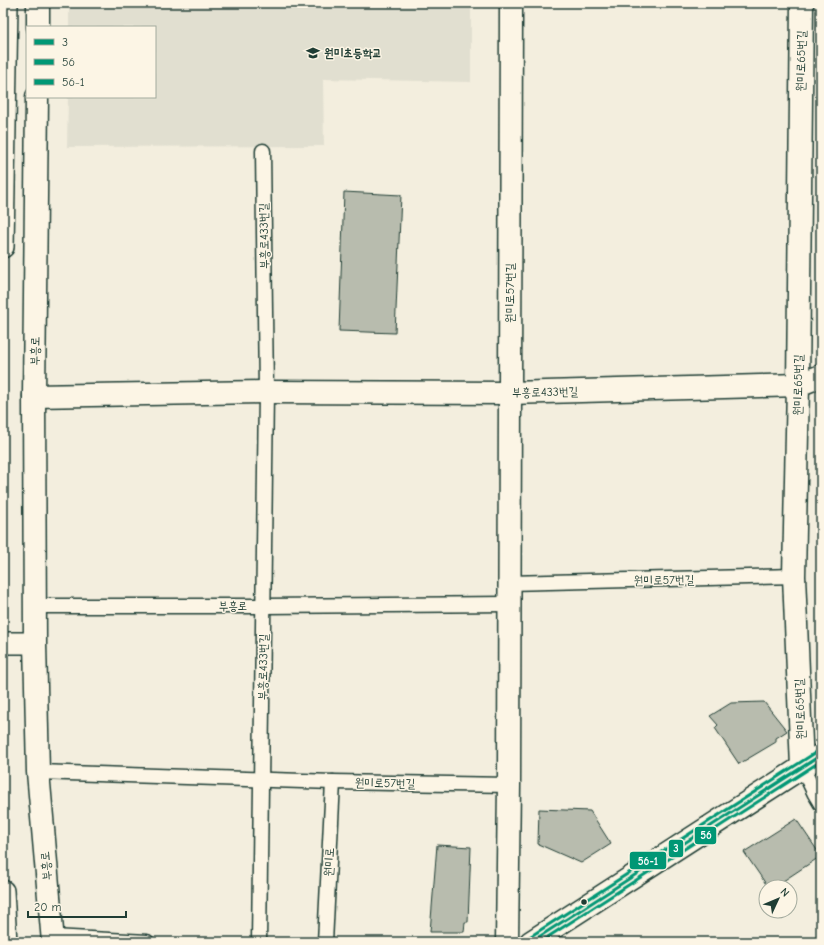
<svg xmlns="http://www.w3.org/2000/svg" width="824" height="945" font-family="'Comic Neue','Poor Story',sans-serif">
<style>
.built{fill:#e1dfd0}
.building{fill:#b8bcae;stroke:#1f3d34}
.lines{fill:none;stroke-linecap:round;stroke-linejoin:round}
.service-casing{stroke:#1f3d34;stroke-width:17}
.pedestrian-casing{stroke:#1f3d34;stroke-width:24}
.minor-casing{stroke:#1f3d34;stroke-width:25}
.tertiary-casing{stroke:#1f3d34;stroke-width:25}
.service{stroke:#fcf5e5;stroke-width:14}
.pedestrian{stroke:#fcf5e5;stroke-width:21}
.minor{stroke:#fcf5e5;stroke-width:22}
.tertiary{stroke:#fcf5e5;stroke-width:22}
.bus-1-casing{stroke:#fcf5e5;stroke-width:6}
.bus-2-casing{stroke:#fcf5e5;stroke-width:6}
.bus-3-casing{stroke:#fcf5e5;stroke-width:6}
.bus-1{stroke:#009775;stroke-width:3}
.bus-2{stroke:#009775;stroke-width:3}
.bus-3{stroke:#009775;stroke-width:3}
.bus-dot{fill:#1f3d34;stroke:#fcf5e5;stroke-width:1.5}
.labels{text-anchor:middle;stroke-width:3;stroke-linejoin:round;paint-order:stroke}
.poi-label{font-size:12px;font-weight:bold;fill:#1f3d34;stroke:#fcf5e5;text-anchor:start}
.street-label{font-size:12px;fill:#1f3d34;stroke:#fcf5e5}
.line-badge{stroke:#fcf5e5;stroke-width:1.5}
.badge-label{font-size:11px;text-anchor:middle;font-weight:bold;fill:#fff}
</style>
<rect width="100%" height="100%" fill="#f3eede"/>
<filter id="ink" filterUnits="userSpaceOnUse"><feTurbulence type="fractalNoise" baseFrequency=".025" numOctaves="2"/><feDisplacementMap in="SourceGraphic" scale="8" xChannelSelector="R" yChannelSelector="G"/><feConvolveMatrix kernelMatrix="1 2 1 2 8 2 1 2 1" color-interpolation-filters="sRGB"/></filter>
<g filter="url(#ink)">
<polygon class="built" points="69,3 471,3 471,82 323,79 324,146 67,147 68,97 155,97 155,27 69,27"/>
<g class="building">
<polygon points="344,192 401,195 395,333 339,331"/>
<polygon points="764,702 787,731 776,738 776,742 739,764 715,728 718,725 710,716 731,703"/>
<polygon points="539,809 590,811 611,844 581,863 538,844"/>
<polygon points="796,819 821,856 774,887 768,887 744,852"/>
<polygon points="437,845 471,847 468,922 465,922 464,932 430,932"/>
</g>
<g class="lines">
<g class="service-casing">
<g id="service">
<polyline points="509,583 794,576"/>
<polyline points="35,606 264,606 509,604"/>
<polyline points="802,767 815,794 821,804"/>
<polyline points="38,772 333,782 509,785"/>
<polyline points="53,937 147,942"/>
<polyline points="259,942 266,392 263,151"/>
<polyline points="325,942 333,782"/>
</g>
</g>
<g class="pedestrian-casing">
<g id="pedestrian">
<polyline points="3,247 7,3"/>
<polyline points="3,643 35,643"/>
<polyline points="3,891 6,942"/>
</g>
</g>
<g class="minor-casing">
<g id="minor">
<polyline points="802,3 798,385 794,576 802,767"/>
<polyline points="34,396 266,392 510,393 798,385 821,376"/>
<polyline points="507,942 509,785 511,3"/>
</g>
</g>
<g class="tertiary-casing">
<g id="tertiary">
<polyline points="38,27 38,3"/>
<polyline points="37,97 34,396 35,643 38,772 53,942"/>
<polyline points="531,942 821,755"/>
</g>
</g>
<use href="#service" class="service"/>
<use href="#pedestrian" class="pedestrian"/>
<use href="#minor" class="minor"/>
<use href="#tertiary" class="tertiary"/>
<g class="bus-1-casing">
<polyline id="bus-1" points="531,942 821,755"/>
</g>
<g class="bus-2-casing">
<polyline id="bus-2" points="540,942 821,761"/>
</g>
<g class="bus-3-casing">
<polyline id="bus-3" points="528,938 818,751"/>
</g>
<use href="#bus-1" class="bus-1"/>
<use href="#bus-2" class="bus-2"/>
<use href="#bus-3" class="bus-3"/>
</g>
</g>
<defs>
<g id="school-bare" transform="scale(1.08)"><path d="M0-5L7-2L0 1L-7-2ZM-4 1L0 2.5L4 1V4Q0 6-4 4Z" fill="#1f3d34" stroke="#fcf5e5" stroke-width="2.5" paint-order="stroke"/></g>
</defs>
<g fill-rule="evenodd">
<use href="#school-bare" x="313" y="53"/>
</g>
<circle class="bus-dot" cx="584" cy="902" r="3.5"/>
<g class="labels">
<g class="poi-label">
<text x="324" y="57">원미초등학교</text>
</g>
<g class="street-label">
<text transform="translate(801 61) rotate(-89)" y="4">원미로65번길</text>
<text transform="translate(264 236) rotate(-91)" y="4">부흥로433번길</text>
<text transform="translate(510 293) rotate(-90)" y="4">원미로57번길</text>
<text transform="translate(35 351) rotate(-89)" y="4">부흥로</text>
<text transform="translate(798 385) rotate(-89)" y="4">원미로65번길</text>
<text transform="translate(545 392) rotate(-1)" y="4">부흥로433번길</text>
<text transform="translate(664 580) rotate(-1)" y="4">원미로57번길</text>
<text x="233" y="610">부흥로</text>
<text transform="translate(263 667) rotate(-89)" y="4">부흥로433번길</text>
<text transform="translate(800 709) rotate(-92)" y="4">원미로65번길</text>
<text transform="translate(385 783) rotate(1)" y="4">원미로57번길</text>
<text transform="translate(329 862) rotate(-87)" y="4">원미로</text>
<text transform="translate(46 866) rotate(-95)" y="4">부흥로</text>
</g>
</g>
<g class="line-badge">
<rect x="694" y="826" width="23" height="19" rx="4" fill="#009775"/>
<rect x="668" y="839" width="16" height="19" rx="4" fill="#009775"/>
<rect x="629" y="851" width="38" height="19" rx="4" fill="#009775"/>
</g>
<g class="badge-label">
<text x="706" y="839">56</text>
<text x="676" y="852">3</text>
<text x="648" y="865">56-1</text>
</g>
<rect width="824" height="945" fill="none" stroke="#fcf5e5" stroke-width="16"/>
<rect x="8" y="8" width="808" height="929" fill="none" stroke="#1f3d34" stroke-width="1.5" filter="url(#ink)"/>
<rect x="26" y="26" width="130" height="72" fill="#fcf5e5" stroke="#a4ab9e"/>
<rect x="34" y="39" width="20" height="6" fill="#009775" stroke="#a4ab9e"/>
<text x="62" y="46" font-size="12" fill="#1f3d34">3</text>
<rect x="34" y="59" width="20" height="6" fill="#009775" stroke="#a4ab9e"/>
<text x="62" y="66" font-size="12" fill="#1f3d34">56</text>
<rect x="34" y="79" width="20" height="6" fill="#009775" stroke="#a4ab9e"/>
<text x="62" y="86" font-size="12" fill="#1f3d34">56-1</text>
<g transform="translate(778 899) rotate(46)"><circle r="19" fill="#fcf5e5" stroke="#a4ab9e"/>
<path d="M0-3L7 15L0 10L-7 15Z" fill="#1f3d34"/>
<text y="-6" font-size="11" font-weight="bold" text-anchor="middle" fill="#1f3d34">N</text>
</g>
<path d="M28 911v6h98v-6" fill="none" stroke="#1f3d34" stroke-width="2"/>
<text x="34" y="911" font-size="12" fill="#1f3d34" stroke="#fcf5e5" stroke-width="3" paint-order="stroke">20 m</text>
</svg>
